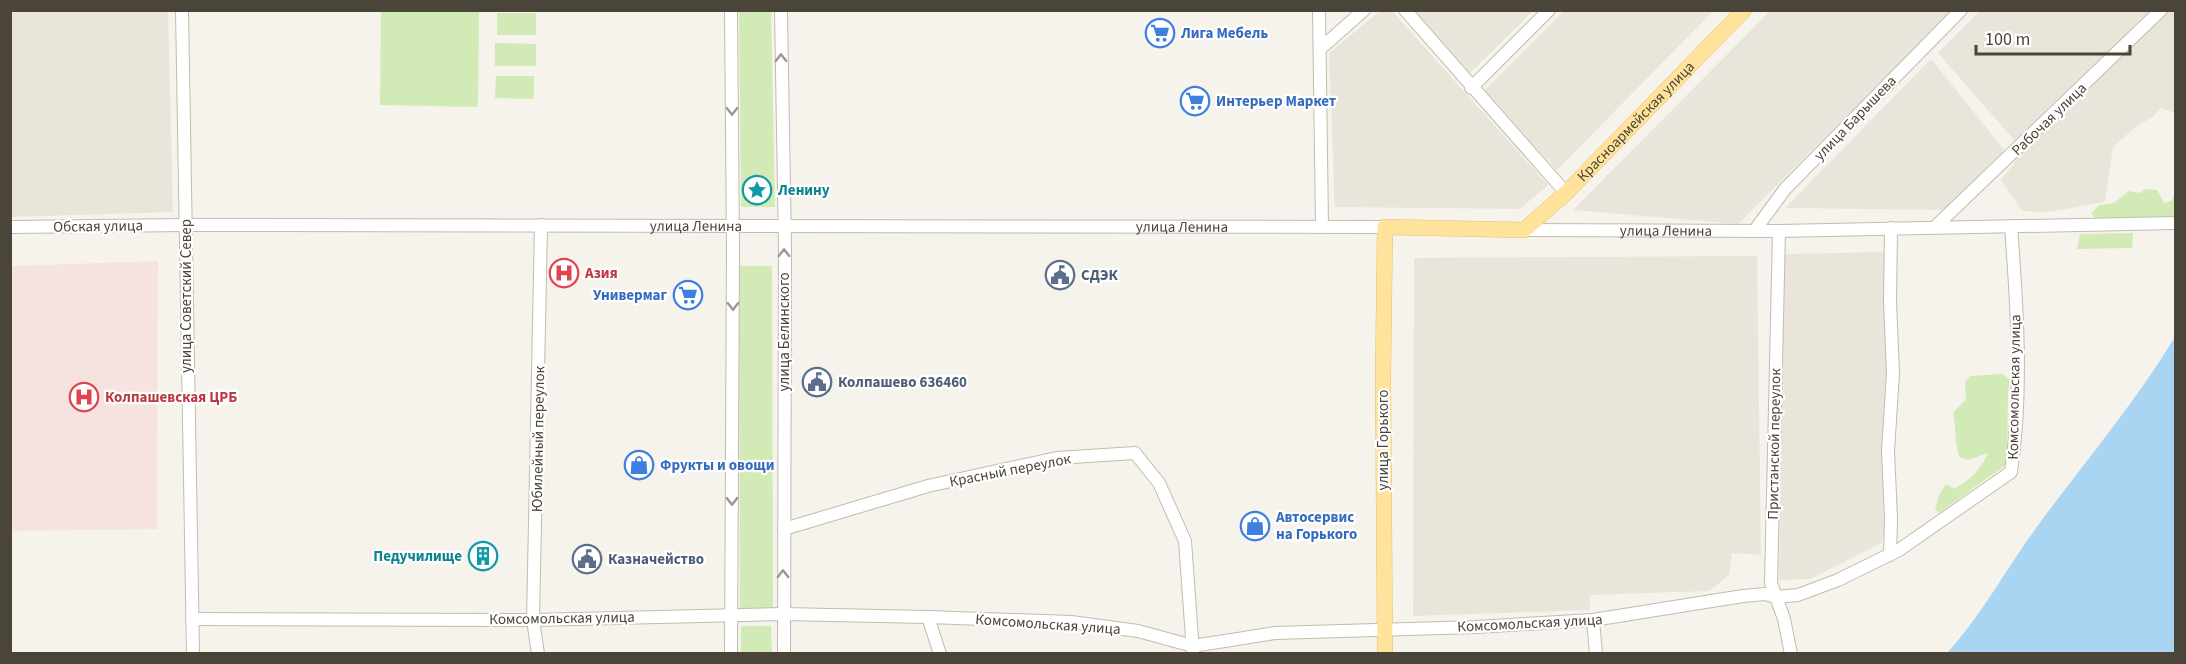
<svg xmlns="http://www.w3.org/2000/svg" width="2186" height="664" font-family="'Source Sans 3',sans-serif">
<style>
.residential{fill:#eae5da}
.medical{fill:#f6e3e0}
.green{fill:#d2eab5}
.water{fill:#a9d4f2}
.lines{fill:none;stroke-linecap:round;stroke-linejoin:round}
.minor-casing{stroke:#c2bbae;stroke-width:14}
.major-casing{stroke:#e6c16a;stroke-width:16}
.minor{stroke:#fff;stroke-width:12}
.major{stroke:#ffe39c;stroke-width:15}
.oneway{stroke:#9c9892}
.labels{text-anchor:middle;stroke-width:4.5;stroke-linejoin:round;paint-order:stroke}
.shop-label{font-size:15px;font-weight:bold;fill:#366cbe;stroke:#fff;text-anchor:start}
.street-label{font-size:15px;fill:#4b4439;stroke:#fff}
.culture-label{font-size:15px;font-weight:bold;fill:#0d838f;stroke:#fff;text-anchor:start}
.health-label{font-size:15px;font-weight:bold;fill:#be3a42;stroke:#fff;text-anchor:start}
.service-label{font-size:15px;font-weight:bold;fill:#4e5e75;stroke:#fff;text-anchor:start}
</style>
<rect width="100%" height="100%" fill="#f6f3ec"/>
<g class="residential">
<polygon points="10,11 168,11 173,212 11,217"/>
<polygon points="1380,11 1392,11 1548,185 1520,209 1335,207 1329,53"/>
<polygon points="1411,11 1533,11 1468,75"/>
<polygon points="1564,11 1713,11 1557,170 1483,92"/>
<polygon points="1770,11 1952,11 1738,224 1573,210"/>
<polygon points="1980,11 2150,11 2016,142 1938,53"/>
<polygon points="2166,11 2175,11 2175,113 2161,108 2153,117 2138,125 2113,147 2105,202 2048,212 2022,211 2001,180 2035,136"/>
<polygon points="1931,59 2005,151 1946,210 1785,208"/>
<polygon points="1886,252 1887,361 1882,449 1884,534 1882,543 1810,579 1779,580 1784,254"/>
<polygon points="1757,256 1761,555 1732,553 1729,575 1709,591 1590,595 1590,610 1413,616 1414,258"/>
</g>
<polygon class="medical" points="158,261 157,529 11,531 11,266"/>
<g class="green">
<polygon points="381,11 479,11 478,107 380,105"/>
<polygon points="739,11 771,11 775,207 741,207"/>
<rect x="497" y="13" width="39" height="22"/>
<polygon points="495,43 536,44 536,66 495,66"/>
<polygon points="496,76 534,76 534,99 495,98"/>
<polygon points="2145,189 2157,190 2164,203 2171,201 2175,196 2175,220 2099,222 2091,213 2099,205 2114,203 2129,191 2140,193"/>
<polygon points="2133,233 2132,248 2077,249 2080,234"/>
<polygon points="739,266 772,266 773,608 740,608"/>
<path d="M2003,374L2010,380L2008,392L2007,464L1939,513L1935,509L1939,495L1946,484L1954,489C1971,480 1980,470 1988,453L1969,460L1959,457C1955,442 1956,428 1953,413L1966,399L1965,382L1970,376Z"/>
<polygon points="741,626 771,626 772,653 741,653"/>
</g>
<path class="water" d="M2175,337V653H1947C1977,620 1999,582 2024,545C2073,475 2131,410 2175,337Z"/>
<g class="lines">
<g class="minor-casing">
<g id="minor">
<polyline points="182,10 193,654"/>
<polyline points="731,10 733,249 731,654"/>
<polyline points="781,10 785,249 784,654"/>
<polyline points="1319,10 1322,226"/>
<polyline points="1405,10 1566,193"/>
<polyline points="1320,49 1364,10"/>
<polyline points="1471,88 1549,10"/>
<path id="s1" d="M10,227L186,225L1385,227"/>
<polyline points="1935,227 2161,10"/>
<path id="s2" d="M1524,230L1779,231L2176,223"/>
<polyline points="1755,230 1785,189 1961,10"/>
<polyline points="1779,231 1771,583 1784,619 1791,654"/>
<polyline points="784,529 928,486 1057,458 1135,453 1159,483 1185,541 1193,652"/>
<polyline points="1890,555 1891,518 1888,451 1893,373 1890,302 1891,228"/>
<polyline points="928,617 940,654"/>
<path d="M192,619L533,620L783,614L928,617L1071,622L1138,631L1193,646L1275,633L1476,627L1593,620L1743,596L1765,594L1776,597L1798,595L1838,580L1899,550L2011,472C2023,391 2017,307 2011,226"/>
<polyline points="1593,620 1596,654"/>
<polyline points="538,654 533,620 541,225"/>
</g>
</g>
<g class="major-casing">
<g id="major">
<path id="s3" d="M1385,654L1383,378L1385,227L1524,230L1566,193L1744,10"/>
</g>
</g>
<use href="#minor" class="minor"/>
<use href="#major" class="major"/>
</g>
<defs><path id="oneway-chevron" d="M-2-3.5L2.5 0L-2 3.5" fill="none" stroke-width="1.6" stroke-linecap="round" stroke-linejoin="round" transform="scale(1.5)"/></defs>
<g class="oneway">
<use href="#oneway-chevron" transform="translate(781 58) rotate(-91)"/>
<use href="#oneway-chevron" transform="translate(732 111) rotate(89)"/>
<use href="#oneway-chevron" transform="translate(784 253) rotate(-90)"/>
<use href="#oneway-chevron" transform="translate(733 306) rotate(90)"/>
<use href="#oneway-chevron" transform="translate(732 501) rotate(90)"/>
<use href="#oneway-chevron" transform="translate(783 574) rotate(-90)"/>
</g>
<defs>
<g id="supermarket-ring" transform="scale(1.5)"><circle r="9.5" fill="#fff" stroke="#3f7fe0" stroke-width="1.5"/><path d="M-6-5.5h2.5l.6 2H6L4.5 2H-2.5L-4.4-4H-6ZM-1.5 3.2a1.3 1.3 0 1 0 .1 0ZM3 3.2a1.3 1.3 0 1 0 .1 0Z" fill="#3f7fe0"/></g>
<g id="sight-ring" transform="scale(1.5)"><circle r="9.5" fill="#fff" stroke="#0f9aa8" stroke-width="1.5"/><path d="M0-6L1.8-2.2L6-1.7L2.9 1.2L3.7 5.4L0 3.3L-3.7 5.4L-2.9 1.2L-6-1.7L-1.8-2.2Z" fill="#0f9aa8"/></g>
<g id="hospital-ring" transform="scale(1.5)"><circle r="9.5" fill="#fff" stroke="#e0444e" stroke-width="1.5"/><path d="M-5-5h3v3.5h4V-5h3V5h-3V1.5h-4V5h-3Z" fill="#e0444e"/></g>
<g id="civic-ring" transform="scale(1.5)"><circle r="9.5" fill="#fff" stroke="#5c6f8a" stroke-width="1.5"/><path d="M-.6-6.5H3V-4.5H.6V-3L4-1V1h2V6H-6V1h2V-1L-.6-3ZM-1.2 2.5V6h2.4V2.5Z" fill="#5c6f8a"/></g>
<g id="shop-ring" transform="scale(1.5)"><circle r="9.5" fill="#fff" stroke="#3f7fe0" stroke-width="1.5"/><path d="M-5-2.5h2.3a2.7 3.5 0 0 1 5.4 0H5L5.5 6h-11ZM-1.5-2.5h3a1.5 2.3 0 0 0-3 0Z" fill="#3f7fe0"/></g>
<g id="building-ring" transform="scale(1.5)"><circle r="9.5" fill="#fff" stroke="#0f9aa8" stroke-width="1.5"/><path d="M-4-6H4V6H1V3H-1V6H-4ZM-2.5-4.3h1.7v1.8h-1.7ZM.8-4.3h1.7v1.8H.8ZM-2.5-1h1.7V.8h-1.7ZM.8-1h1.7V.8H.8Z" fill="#0f9aa8"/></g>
</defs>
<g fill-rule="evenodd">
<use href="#supermarket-ring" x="1160" y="33"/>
<use href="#supermarket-ring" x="1195" y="101"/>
<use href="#sight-ring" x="757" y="190"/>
<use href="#hospital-ring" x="564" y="273"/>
<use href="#civic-ring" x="1060" y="275"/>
<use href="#supermarket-ring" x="688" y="295"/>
<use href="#civic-ring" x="817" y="382"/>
<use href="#hospital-ring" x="84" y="397"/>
<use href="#shop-ring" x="639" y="465"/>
<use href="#shop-ring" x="1255" y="526"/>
<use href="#building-ring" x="483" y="556"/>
<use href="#civic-ring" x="587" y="559"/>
</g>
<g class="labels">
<g class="shop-label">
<text x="1181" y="38">Лига Мебель</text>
<text x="1216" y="106">Интерьер Маркет</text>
<text x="667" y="300" text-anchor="end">Универмаг</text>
<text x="660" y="470">Фрукты и овощи</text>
<text x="1276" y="522">Автосервис<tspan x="1276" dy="17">на Горького</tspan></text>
</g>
<g class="street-label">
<text transform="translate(1855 118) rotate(-46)" y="5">улица Барышева</text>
<text transform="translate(2049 119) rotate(-44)" y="5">Рабочая улица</text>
<text dy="5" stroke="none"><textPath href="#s3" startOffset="722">Красноармейская улица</textPath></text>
<text dy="5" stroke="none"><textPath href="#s1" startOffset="686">улица Ленина</textPath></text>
<text transform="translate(98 226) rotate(-1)" y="5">Обская улица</text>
<text dy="5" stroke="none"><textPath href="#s1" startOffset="1172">улица Ленина</textPath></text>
<text dy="5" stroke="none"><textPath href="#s2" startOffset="142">улица Ленина</textPath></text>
<text transform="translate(186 296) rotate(-90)" y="5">улица Советский Север</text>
<text transform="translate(784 332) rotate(-90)" y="5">улица Белинского</text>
<text transform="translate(2014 387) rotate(-89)" y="5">Комсомольская улица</text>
<text transform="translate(538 439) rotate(-89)" y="5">Юбилейный переулок</text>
<text transform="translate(1383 440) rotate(-90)" y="5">улица Горького</text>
<text transform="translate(1774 444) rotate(-89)" y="5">Пристанской переулок</text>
<text transform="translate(1010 470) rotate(-11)" y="5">Красный переулок</text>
<text transform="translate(562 618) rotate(-1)" y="5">Комсомольская улица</text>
<text transform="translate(1530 623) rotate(-3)" y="5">Комсомольская улица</text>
<text transform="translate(1048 624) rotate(4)" y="5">Комсомольская улица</text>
</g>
<g class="culture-label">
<text x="778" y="195">Ленину</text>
<text x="462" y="561" text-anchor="end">Педучилище</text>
</g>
<g class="health-label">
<text x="585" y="278">Азия</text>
<text x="105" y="402">Колпашевская ЦРБ</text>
</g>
<g class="service-label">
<text x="1081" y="280">СДЭК</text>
<text x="838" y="387">Колпашево 636460</text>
<text x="608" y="564">Казначейство</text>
</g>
</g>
<rect width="2186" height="664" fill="none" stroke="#4b4439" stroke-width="24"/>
<path d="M1976 45v9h154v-9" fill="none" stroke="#4b4439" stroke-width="3"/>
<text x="1985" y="45" font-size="18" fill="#4b4439" stroke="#ffffff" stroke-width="4.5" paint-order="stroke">100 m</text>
</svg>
